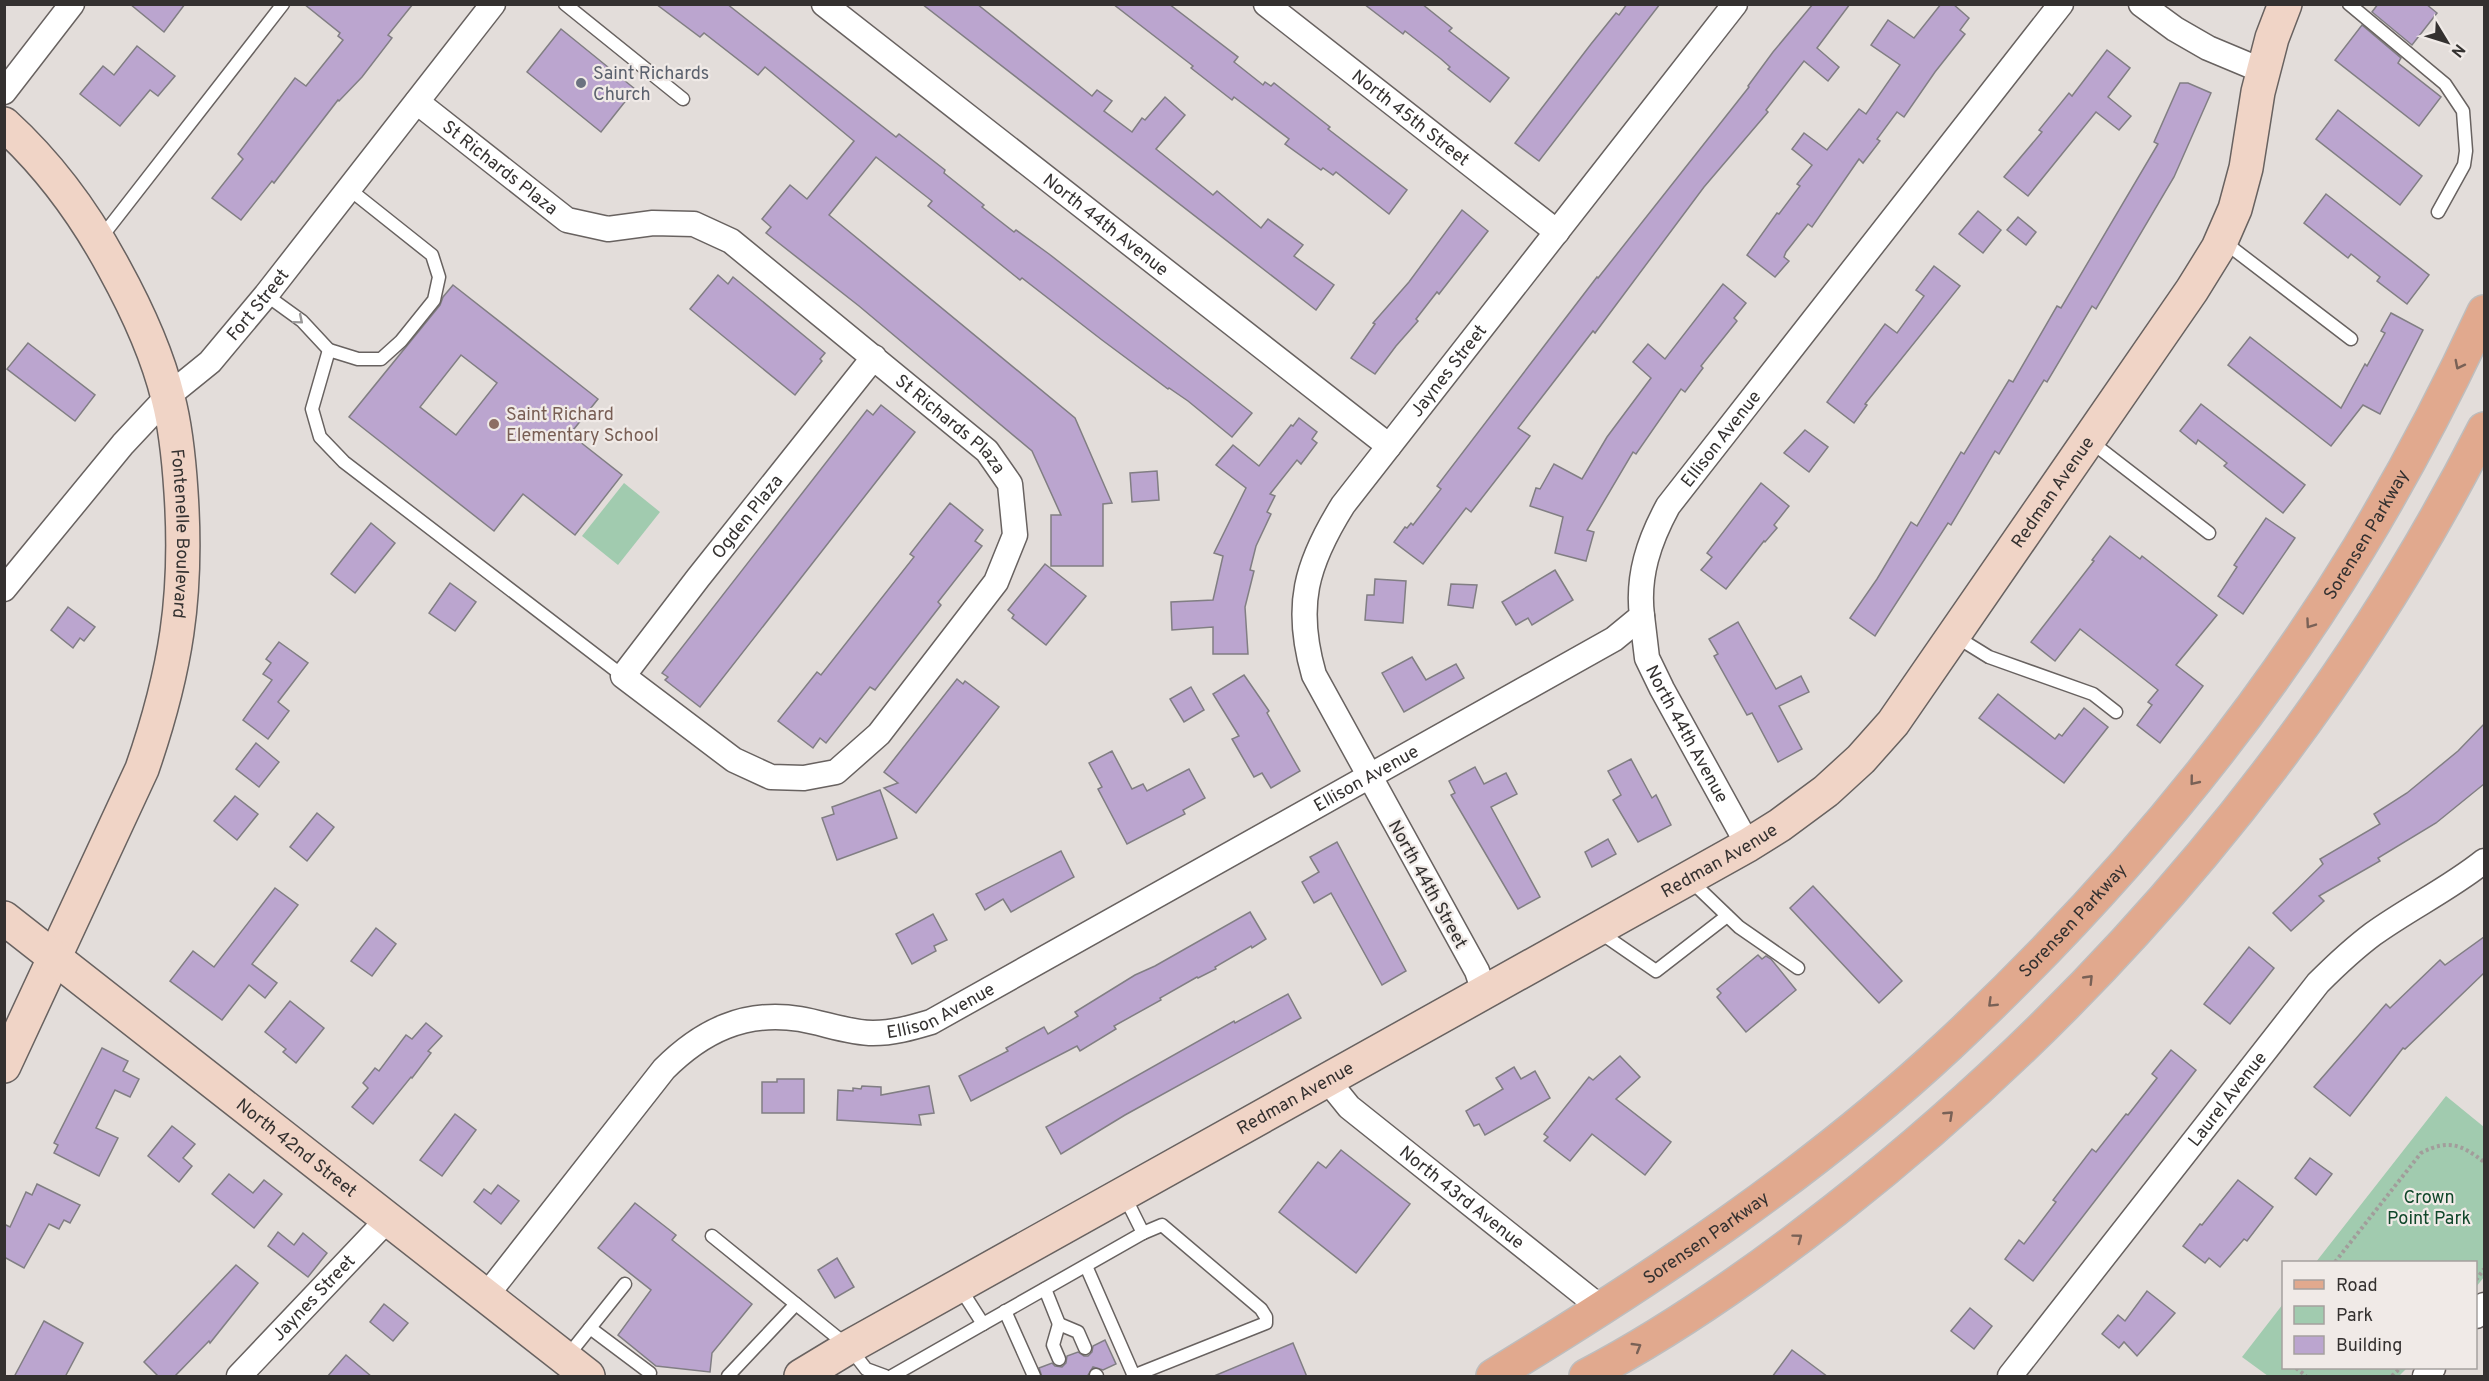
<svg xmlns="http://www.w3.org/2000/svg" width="2489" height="1381" font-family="Overpass,sans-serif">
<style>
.green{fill:#a1cbaf}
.building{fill:#bba5cf;stroke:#817e83;stroke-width:1.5;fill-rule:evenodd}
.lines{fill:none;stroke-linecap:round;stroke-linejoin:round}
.lane-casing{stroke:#686260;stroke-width:15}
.street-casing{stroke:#686260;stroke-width:27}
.secondary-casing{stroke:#686260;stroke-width:36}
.primary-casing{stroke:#bebdbd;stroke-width:36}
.path{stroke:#a29d9b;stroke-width:4;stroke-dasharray:3 3;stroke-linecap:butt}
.lane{stroke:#fff;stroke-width:12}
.street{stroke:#fff;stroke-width:24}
.secondary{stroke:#f0d4c6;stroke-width:33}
.primary{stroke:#e1a98e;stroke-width:33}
.oneway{stroke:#9a9898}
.oneway2{stroke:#796156}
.worship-dot{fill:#6b7280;stroke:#f0eae7;stroke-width:2}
.education-dot{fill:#8d6e63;stroke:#f0eae7;stroke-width:2}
.labels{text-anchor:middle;stroke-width:4.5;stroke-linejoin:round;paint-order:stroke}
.worship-label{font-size:18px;fill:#5b616d;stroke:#f0eae7;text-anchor:start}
.street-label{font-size:18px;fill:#343130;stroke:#f0eae7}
.education-label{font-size:18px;fill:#785e54;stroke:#f0eae7;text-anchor:start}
.park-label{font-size:18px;fill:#10472a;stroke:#f0eae7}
</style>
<rect width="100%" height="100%" fill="#e3ddda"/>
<g class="green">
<polygon points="624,483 660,512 618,565 582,536"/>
<polygon points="2446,1096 2484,1127 2484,1277 2476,1287 2476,1262 2316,1262"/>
<polygon points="2283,1304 2284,1368 2407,1368 2399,1376 2268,1376 2242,1357"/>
</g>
<g class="building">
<polygon points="130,4 185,4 164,32"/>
<polygon points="304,4 413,4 388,35 392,38 362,77 339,101 338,100 274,183 272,181 241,220 212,198 243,159 238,154 295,78 306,86 343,40 338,36 340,33"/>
<polygon points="656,4 727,4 896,137 899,134 945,170 944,173 984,205 982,207 1014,232 1016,230 1049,254 1252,413 1232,437 1188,401 1169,388 1168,389 1102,340 1022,278 1020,280 928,206 932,201 876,157 829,215 1075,418 1112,503 1103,504 1103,566 1051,566 1051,515 1061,515 1032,451 859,306 766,233 771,227 762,219 790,185 807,199 854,141 765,67 758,75 704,33 700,37"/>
<polygon points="922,4 977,4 1092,96 1097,90 1112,101 1104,111 1132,132 1142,118 1145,120 1165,97 1185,115 1156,149 1213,195 1217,191 1261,228 1268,219 1303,245 1294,256 1334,285 1316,310"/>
<polygon points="1113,4 1169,4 1238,57 1234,62 1263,85 1265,82 1271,86 1274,83 1330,127 1328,129 1407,190 1389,214 1336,172 1333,175 1323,168 1321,170 1285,144 1289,139 1234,97 1232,100 1191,68 1193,66"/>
<polygon points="1364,4 1422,4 1452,28 1449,31 1509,78 1490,102 1448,69 1450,67 1441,59 1405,31 1403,34"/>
<polygon points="1627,4 1660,4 1539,161 1515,143 1591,44 1616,13 1619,15"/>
<polygon points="1813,4 1850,4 1817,48 1839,67 1828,81 1804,61 1766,110 1768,112 1704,187 1595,333 1593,331 1518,428 1530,436 1471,512 1466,508 1423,564 1394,542 1405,527 1407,528 1411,523 1413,525 1441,489 1437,486 1597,277 1598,278 1749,87 1748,86 1773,52"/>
<polygon points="1941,4 1953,4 1969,18 1960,30 1965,34 1935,72 1904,117 1897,112 1877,139 1880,141 1863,163 1859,159 1812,227 1808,224 1786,252 1784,257 1789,261 1775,277 1747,255 1777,213 1779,214 1800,186 1797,184 1812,165 1792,149 1804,133 1827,150 1859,109 1866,114 1900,65 1871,45 1888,20 1914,38"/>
<polygon points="2378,4 2426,4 2437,13 2412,45 2372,12"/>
<polygon points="2362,25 2401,58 2398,63 2441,97 2419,126 2335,60"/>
<polygon points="561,29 635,89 601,132 527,72"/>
<polygon points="137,46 175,76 158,96 150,90 120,126 80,94 103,66 114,75"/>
<polygon points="2107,50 2130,68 2108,97 2131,116 2119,130 2096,112 2028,196 2004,177 2042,132 2039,130 2069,93 2072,96"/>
<polygon points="2180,83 2188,83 2211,93 2174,177 2096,309 2092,306 2047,382 2044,380 1999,454 1995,451 1951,525 1948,523 1875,636 1850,618 1877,579 1911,522 1917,526 1961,452 1964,454 2009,380 2013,382 2057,306 2061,308 2158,144 2154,142"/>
<polygon points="2338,110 2422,176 2400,205 2316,139"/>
<polygon points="2326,194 2429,275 2407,304 2377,281 2380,277 2351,254 2348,258 2304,223"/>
<polygon points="1462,210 1488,231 1439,294 1437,292 1416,319 1418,321 1396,346 1375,374 1351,358 1375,324 1373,323 1409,282"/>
<polygon points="1978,211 2001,230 1983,253 1959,234"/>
<polygon points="2018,217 2036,232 2026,245 2007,230"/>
<polygon points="1934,266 1960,286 1865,404 1867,405 1854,423 1827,402 1885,324 1897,333 1924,296 1916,290"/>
<polygon points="718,275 728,284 733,277 825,353 820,359 822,361 795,395 690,309"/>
<polygon points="1723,284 1746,303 1734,318 1737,321 1701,366 1703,368 1685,392 1681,389 1636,454 1633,452 1587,530 1594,532 1586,561 1555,553 1563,517 1530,506 1536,488 1540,489 1554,464 1582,479 1607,437 1651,378 1633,362 1648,344 1665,359"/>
<path d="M453,285L598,399L570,434L622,475L575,535L523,494L494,531L349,417L440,305L443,297ZM461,355L497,383L456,435L420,407Z"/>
<polygon points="2391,313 2423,330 2380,414 2363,405 2331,446 2228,365 2250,337 2341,408 2365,364 2367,366 2385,333 2381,331"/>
<polygon points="28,343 95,395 75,421 7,369"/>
<polygon points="2201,404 2305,485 2283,513 2224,466 2227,463 2198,440 2196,444 2180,431"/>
<polygon points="881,405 915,432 700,707 665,680 668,677 662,673 867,410 873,415"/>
<polygon points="1299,418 1317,432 1312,439 1317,443 1301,464 1297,460 1270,494 1275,496 1267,512 1271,514 1256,546 1250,570 1254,571 1245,607 1248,654 1213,654 1213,627 1172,630 1171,602 1213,600 1223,556 1214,553 1246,488 1216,465 1233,445 1259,466 1291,425 1293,426"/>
<polygon points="1805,430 1828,447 1809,472 1784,453"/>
<polygon points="1157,471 1159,500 1132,502 1130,473"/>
<polygon points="1761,483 1789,506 1774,525 1777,528 1765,542 1764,541 1726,589 1701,570 1712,557 1707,553"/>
<polygon points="950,503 983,530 975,541 982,546 938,602 941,605 875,690 870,687 826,743 820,738 813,748 778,721 817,672 821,675 914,557 910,554"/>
<polygon points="2266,518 2295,538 2243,614 2218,596 2237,567 2234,565"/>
<polygon points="371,523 395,543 355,593 331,574"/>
<polygon points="2110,536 2140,559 2142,556 2217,615 2176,665 2203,686 2160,743 2137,725 2152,705 2148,702 2158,690 2130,668 2080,629 2055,661 2031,642 2094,561 2092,560"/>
<polygon points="1045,564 1086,596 1046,645 1012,618 1014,615 1008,610"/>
<polygon points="1555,570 1573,600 1532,625 1528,618 1516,625 1502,602"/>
<polygon points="1375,579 1406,581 1403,623 1365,620 1367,595 1374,595"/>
<polygon points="450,583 476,602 455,631 429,613"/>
<polygon points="1451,584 1477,585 1473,608 1448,605"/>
<polygon points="68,607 95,627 84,641 80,638 73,648 51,630"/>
<polygon points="1738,622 1776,689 1801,676 1809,692 1779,706 1802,749 1778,762 1752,713 1747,715 1714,656 1718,654 1709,639"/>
<polygon points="279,642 308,663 278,702 289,711 268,739 243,720 272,680 263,674 271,663 266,659"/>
<polygon points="1412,657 1426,680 1456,664 1464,678 1404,712 1382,673"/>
<polygon points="1244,675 1269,711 1267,713 1300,771 1271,788 1262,773 1254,777 1232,739 1239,736 1213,694"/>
<polygon points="957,679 963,684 965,681 999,707 916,813 884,788 898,783 884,772"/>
<polygon points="1191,687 1204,710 1184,722 1170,699"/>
<polygon points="1998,694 2055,739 2059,734 2062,736 2084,708 2108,727 2064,783 1979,718"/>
<polygon points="2484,724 2484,784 2436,823 2378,858 2380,861 2319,896 2324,901 2291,931 2273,913 2323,864 2320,859 2380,824 2374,814 2407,793 2458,751"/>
<polygon points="256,743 279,762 259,787 236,769"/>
<polygon points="1112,751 1132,789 1143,784 1147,791 1189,769 1205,798 1183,810 1185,814 1127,844 1098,789 1102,787 1089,763"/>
<polygon points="1631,759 1652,798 1656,795 1671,825 1638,842 1613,800 1621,795 1608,771"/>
<polygon points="1475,767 1484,784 1506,773 1517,794 1491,807 1540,897 1518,909 1451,795 1455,793 1449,781"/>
<polygon points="880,790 897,838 837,860 822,818 834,814 832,807"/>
<polygon points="235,796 258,814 237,840 214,821"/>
<polygon points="317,813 334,827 307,861 290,847"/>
<polygon points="1608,839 1616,854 1592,867 1585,852"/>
<polygon points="1337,842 1406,971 1382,985 1331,893 1314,903 1302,882 1319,872 1310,857"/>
<polygon points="1061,851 1074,877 1011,912 1003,899 985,910 976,894"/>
<polygon points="1813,886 1902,981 1879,1003 1790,908"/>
<polygon points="275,888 298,905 252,964 277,983 265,998 249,985 222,1020 170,981 193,951 214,967"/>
<polygon points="1250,912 1266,939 1252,948 1251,946 1215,967 1216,969 1198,978 1197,977 1160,998 1161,1000 1114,1026 1116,1029 1080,1051 1077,1046 971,1101 959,1076 1008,1051 1006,1048 1044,1027 1048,1034 1078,1016 1075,1012 1135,975 1155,966"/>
<polygon points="933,914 947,940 934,946 936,951 912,964 896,934"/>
<polygon points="376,928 396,944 372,976 351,961"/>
<polygon points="2484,937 2484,973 2405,1049 2403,1048 2350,1116 2314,1087 2386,1004 2390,1008 2440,960 2445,965"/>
<polygon points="2249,947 2274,968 2230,1024 2204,1004"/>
<polygon points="1758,955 1762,959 1766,956 1771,959 1796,990 1746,1032 1717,997 1721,993 1717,989"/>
<polygon points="1288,994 1301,1018 1125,1115 1061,1154 1046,1127 1234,1021 1235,1023"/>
<polygon points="290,1001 324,1028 296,1063 283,1052 286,1049 265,1032"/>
<polygon points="426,1023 442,1036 428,1051 431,1053 412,1078 411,1077 373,1124 352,1107 368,1088 363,1083 375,1068 379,1071 406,1035 412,1039"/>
<polygon points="102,1048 128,1061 123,1071 139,1079 130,1097 115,1090 96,1128 118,1138 99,1176 54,1153 58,1145 54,1143"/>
<polygon points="2171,1050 2196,1070 2033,1281 2005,1259 2019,1240 2024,1244 2056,1202 2053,1200 2092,1149 2096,1152 2126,1114 2128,1115 2157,1078 2152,1074"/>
<polygon points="1620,1056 1640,1077 1616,1099 1671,1142 1645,1175 1592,1134 1570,1161 1544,1141 1548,1137 1544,1134 1589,1077 1593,1080"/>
<polygon points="1514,1067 1521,1079 1535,1071 1550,1098 1485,1135 1479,1124 1474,1126 1466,1111 1503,1089 1496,1078"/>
<polygon points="777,1079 804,1079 804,1113 762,1113 762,1082 777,1082"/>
<polygon points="862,1086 881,1087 881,1095 929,1086 934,1113 919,1115 921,1125 837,1120 838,1090 853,1091 853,1088 861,1089"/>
<polygon points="455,1114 476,1130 442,1176 420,1160"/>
<polygon points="172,1126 195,1144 183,1158 192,1166 179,1182 148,1156"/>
<polygon points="1341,1150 1410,1204 1356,1273 1279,1212 1318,1162 1326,1168"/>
<polygon points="2310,1158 2332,1174 2316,1195 2295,1178"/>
<polygon points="229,1174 253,1193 264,1180 282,1194 254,1228 212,1194"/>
<polygon points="2238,1180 2273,1207 2247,1241 2244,1239 2220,1267 2209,1258 2205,1263 2183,1246 2200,1224 2202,1225"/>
<polygon points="37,1184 80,1205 70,1223 64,1220 59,1229 49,1224 24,1268 4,1257 4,1224 10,1227 26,1192 32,1195"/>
<polygon points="498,1185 519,1201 501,1224 474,1202 484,1189 491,1194"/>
<polygon points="635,1203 676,1235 672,1240 752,1304 712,1353 710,1372 656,1366 618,1335 651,1290 598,1248"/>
<polygon points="278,1232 294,1245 303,1233 327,1253 308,1277 268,1246"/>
<polygon points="837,1258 854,1287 835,1298 818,1270"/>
<polygon points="236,1265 258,1283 210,1343 209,1341 174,1377 159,1377 144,1362"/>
<polygon points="2147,1291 2175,1313 2137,1356 2124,1342 2119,1348 2102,1334 2118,1315 2125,1321"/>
<polygon points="384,1304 408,1323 393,1341 370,1322"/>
<polygon points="1970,1308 1992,1326 1974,1349 1951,1331"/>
<polygon points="44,1321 83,1343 65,1377 14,1377"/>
<polygon points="1105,1340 1116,1364 1103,1370 1093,1367 1087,1377 1042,1377 1039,1368 1052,1363 1055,1366 1062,1367 1066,1363 1067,1356 1078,1352 1084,1356 1088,1356 1092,1352 1093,1346"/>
<polygon points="1293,1343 1307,1377 1214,1377 1214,1376"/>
<polygon points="1792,1350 1828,1377 1772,1377"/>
<polygon points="346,1355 372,1377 327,1377"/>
</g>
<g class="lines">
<g class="lane-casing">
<g id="lane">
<polyline points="565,4 683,99"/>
<polyline points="2349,4 2445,84 2463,111 2466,151 2464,165 2438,212"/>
<polyline points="349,189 432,255 439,277 434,300 401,341 381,359 358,359 329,350 312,409 320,437 344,462 623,676"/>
<polyline points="100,239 283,4"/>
<polyline points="2223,241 2351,339"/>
<polyline points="266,295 302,321 329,350"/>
<polyline points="2090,441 2209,533"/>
<polyline points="1955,636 1989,657 2093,694 2116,712"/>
<polyline points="1690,880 1739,927 1798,968"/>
<polyline points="1598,931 1656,971 1727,916"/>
<polyline points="712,1236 849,1347 866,1369 885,1376"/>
<polyline points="1086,1266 1134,1376"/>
<polyline points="960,1288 983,1324 1143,1233 1124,1195"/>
<polyline points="1045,1289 1059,1324"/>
<polyline points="1005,1311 1034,1376"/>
<polyline points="590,1328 650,1373"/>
<polyline points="566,1358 625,1284"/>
<polyline points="1059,1359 1053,1345 1059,1324 1078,1332 1085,1348"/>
<polyline points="1096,1375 1097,1376"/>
<polyline points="728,1376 796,1304"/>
<polyline points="892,1376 983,1324"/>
<polyline points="1133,1376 1266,1323 1266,1317 1261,1309 1162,1225 1143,1233"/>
</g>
</g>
<g class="street-casing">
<g id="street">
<path id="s1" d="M824,4L1389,446"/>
<path id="s2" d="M1266,4L1557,232"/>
<polyline points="2141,4 2175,29 2208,48 2263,71"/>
<polyline points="4,92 72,4"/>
<path id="s3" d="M417,102L567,220L608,229L653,223L694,224L731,241L987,451L1010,484L1015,535L996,582L879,734L836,772L804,778L771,777L734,760L623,676L698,578L874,357"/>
<path id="s4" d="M4,589L123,444L168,396L210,362L266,295L493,4"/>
<path id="s5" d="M1642,616L1647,658L1662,689L1748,845"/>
<path id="s6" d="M1484,992L1477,971L1314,675C1294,606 1306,564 1343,505L1735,4"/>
<path id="s7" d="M1328,1081L1349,1107L1601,1308"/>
<path id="s8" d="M486,1296L664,1069C702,1031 745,1010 800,1019C824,1023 849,1033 873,1033C893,1033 911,1028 931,1022L1614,639L1642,616C1637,576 1649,541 1668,506L2061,4"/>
<polyline points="2476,1316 2484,1305"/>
<path id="s9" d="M239,1376L388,1219"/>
<path id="s10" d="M2010,1376L2318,983C2335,966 2353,949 2373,934C2409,908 2449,889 2484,861"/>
<polyline points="2425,1376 2433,1368"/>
</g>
</g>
<g class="secondary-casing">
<g id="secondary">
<path id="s11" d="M4,124C50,166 85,214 114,268C136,308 157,353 168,398C176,428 179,461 181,492C188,596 176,671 142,769L4,1066"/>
<path id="s12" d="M4,918L588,1376"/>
<path id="s13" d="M801,1376L849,1347L1748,845L1780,825L1826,791L1861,759L1893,723L2192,290L2218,248L2235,209L2246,168L2258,92L2272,38L2285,4"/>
</g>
</g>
<g class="primary-casing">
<g id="primary">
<path id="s14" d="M1493,1376C1652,1279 1812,1173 1949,1045C2105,899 2248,731 2359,548C2405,472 2447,392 2484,312"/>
<path d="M1586,1376C1674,1330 1757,1271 1835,1210C2103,1000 2330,732 2484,429"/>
</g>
</g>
<g class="path">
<path d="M2335,1262L2421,1153C2448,1139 2461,1144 2484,1162"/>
<polyline points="2476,1280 2484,1269"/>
<polyline points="2296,1368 2306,1376"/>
<polyline points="2392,1376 2400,1368"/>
</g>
<use href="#lane" class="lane"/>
<use href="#street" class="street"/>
<use href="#secondary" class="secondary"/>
<use href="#primary" class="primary"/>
</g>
<defs><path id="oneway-chevron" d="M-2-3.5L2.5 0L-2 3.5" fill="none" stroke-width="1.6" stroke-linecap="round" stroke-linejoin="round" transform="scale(1.5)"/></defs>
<use class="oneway" href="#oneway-chevron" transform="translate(299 320) rotate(40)"/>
<g class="oneway2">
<use href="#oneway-chevron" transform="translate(2459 365) rotate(117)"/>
<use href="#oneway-chevron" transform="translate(2310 624) rotate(125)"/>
<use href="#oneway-chevron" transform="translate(2194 781) rotate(129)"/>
<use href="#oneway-chevron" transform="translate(2089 979) rotate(-46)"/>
<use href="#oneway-chevron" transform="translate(1992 1003) rotate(136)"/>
<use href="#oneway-chevron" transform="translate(1949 1115) rotate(-43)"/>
<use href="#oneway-chevron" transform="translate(1798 1238) rotate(-37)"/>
<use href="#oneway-chevron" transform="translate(1637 1347) rotate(-31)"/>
</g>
<circle class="worship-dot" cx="581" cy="83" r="6"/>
<circle class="education-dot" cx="494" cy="424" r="6"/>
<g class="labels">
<g class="worship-label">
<text x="593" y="79">Saint Richards<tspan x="593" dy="21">Church</tspan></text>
</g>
<g class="street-label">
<text dy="6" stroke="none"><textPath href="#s2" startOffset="184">North 45th Street</textPath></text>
<text dy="6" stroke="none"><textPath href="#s3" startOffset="106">St Richards Plaza</textPath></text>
<text dy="6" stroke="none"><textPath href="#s1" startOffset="358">North 44th Avenue</textPath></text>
<text dy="6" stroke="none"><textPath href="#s4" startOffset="382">Fort Street</textPath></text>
<text dy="6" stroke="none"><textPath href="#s6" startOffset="710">Jaynes Street</textPath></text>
<text dy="6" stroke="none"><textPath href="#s3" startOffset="646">St Richards Plaza</textPath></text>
<text dy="6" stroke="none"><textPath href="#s8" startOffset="1593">Ellison Avenue</textPath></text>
<text dy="6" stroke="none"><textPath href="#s13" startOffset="1557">Redman Avenue</textPath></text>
<text dy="6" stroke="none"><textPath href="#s3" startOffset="1530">Ogden Plaza</textPath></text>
<text dy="6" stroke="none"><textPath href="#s11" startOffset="460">Fontenelle Boulevard</textPath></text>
<text dy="6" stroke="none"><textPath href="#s14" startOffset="1226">Sorensen Parkway</textPath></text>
<text dy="6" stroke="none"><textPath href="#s5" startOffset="128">North 44th Avenue</textPath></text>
<text dy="6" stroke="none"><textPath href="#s8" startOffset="1072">Ellison Avenue</textPath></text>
<text dy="6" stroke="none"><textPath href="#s13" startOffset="1053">Redman Avenue</textPath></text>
<text transform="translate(1428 884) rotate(61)" y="6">North 44th Street</text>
<text dy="6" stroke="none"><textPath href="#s14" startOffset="740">Sorensen Parkway</textPath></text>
<text dy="6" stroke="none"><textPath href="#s8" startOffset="586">Ellison Avenue</textPath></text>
<text dy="6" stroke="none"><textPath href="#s10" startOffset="352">Laurel Avenue</textPath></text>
<text dy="6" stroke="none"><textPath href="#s13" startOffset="567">Redman Avenue</textPath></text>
<text dy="6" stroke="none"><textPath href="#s12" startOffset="372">North 42nd Street</textPath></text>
<text dy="6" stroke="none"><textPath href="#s7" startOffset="178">North 43rd Avenue</textPath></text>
<text dy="6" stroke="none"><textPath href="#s14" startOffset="254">Sorensen Parkway</textPath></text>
<text dy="6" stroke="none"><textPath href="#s9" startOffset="108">Jaynes Street</textPath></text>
</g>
<g class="education-label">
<text x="506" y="420">Saint Richard<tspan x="506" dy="21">Elementary School</tspan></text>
</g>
<g class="park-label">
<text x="2429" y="1203">Crown<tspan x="2429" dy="21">Point Park</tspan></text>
</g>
</g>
<rect width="2489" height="1381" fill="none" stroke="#343130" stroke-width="12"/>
<rect x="2282" y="1261" width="195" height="108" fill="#f0eae7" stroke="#a5a09e" stroke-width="1.5"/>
<rect x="2294" y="1280" width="30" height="9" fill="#e1a98e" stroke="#a5a09e" stroke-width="1.5"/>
<text x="2336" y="1291" font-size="18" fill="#343130">Road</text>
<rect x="2294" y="1306" width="30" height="18" fill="#a1cbaf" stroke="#a5a09e" stroke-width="1.5"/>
<text x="2336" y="1321" font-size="18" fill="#343130">Park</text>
<rect x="2294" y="1336" width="30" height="18" fill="#bba5cf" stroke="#a5a09e" stroke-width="1.5"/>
<text x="2336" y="1351" font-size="18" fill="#343130">Building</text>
<g transform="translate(2447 42) rotate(128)" stroke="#f0eae7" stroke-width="4.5" paint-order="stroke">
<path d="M0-4.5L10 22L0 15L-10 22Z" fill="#343130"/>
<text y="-9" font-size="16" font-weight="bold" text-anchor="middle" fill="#343130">N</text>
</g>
</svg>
